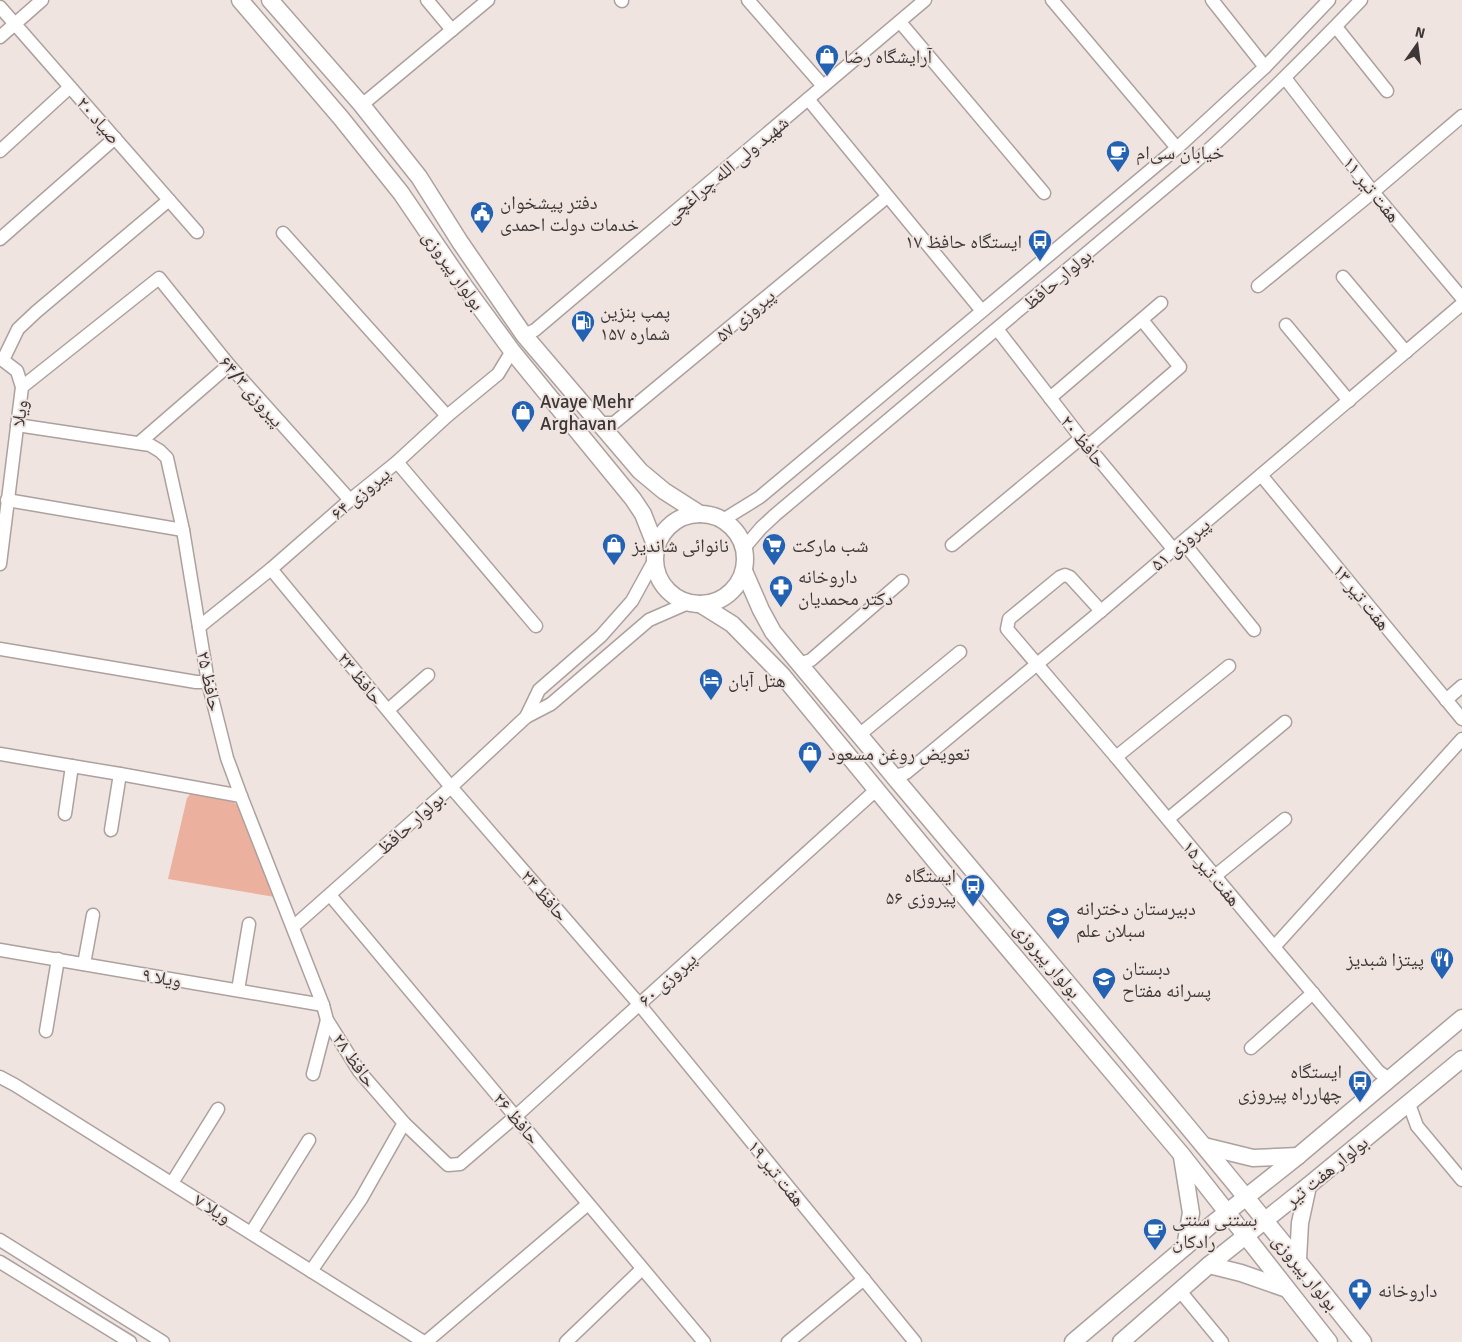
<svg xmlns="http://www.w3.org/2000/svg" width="1462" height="1342" font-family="Signika,'Noto Naskh Arabic',sans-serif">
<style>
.green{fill:#ecb09e}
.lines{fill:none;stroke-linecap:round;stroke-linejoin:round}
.minor-casing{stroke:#aca19e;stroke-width:15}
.major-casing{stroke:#aca19e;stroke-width:19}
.minor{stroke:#fff;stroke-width:12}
.major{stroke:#fff;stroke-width:16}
.labels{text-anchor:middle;stroke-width:4;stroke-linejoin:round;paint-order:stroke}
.poi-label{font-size:19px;fill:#3d3837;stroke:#efe4e0;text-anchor:start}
.street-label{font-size:19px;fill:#3d3837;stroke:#efe4e0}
</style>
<rect width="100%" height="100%" fill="#efe4e0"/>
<polygon class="green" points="192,792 234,802 239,808 275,897 168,879 187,798"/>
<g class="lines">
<g class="minor-casing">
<g id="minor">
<polyline points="427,0 452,30"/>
<polyline points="621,0 622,1"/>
<polyline points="748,0 823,86"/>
<polyline points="1052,0 1177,148"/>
<polyline points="1212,0 1265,67"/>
<polyline points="0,7 197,232"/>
<polyline points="900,22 1044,193"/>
<polyline points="1336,27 1387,91"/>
<polyline points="0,37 42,0"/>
<polyline points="1285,78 1373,192 1462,298"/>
<polyline points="808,99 982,311"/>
<polyline points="361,104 369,99 488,0"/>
<polyline points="0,151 70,87"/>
<polyline points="283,233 447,416"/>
<polyline points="0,239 115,138"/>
<polyline points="1343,277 1406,352"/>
<polyline points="1258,286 1373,192 1462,116"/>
<polyline points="1286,325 1349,401"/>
<polyline points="997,329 1081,438 1174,550"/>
<polyline points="524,335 535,330 925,0"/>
<polyline points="0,358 17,371 22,387 0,564"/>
<polyline points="3,360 18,329 36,312 169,200"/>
<polyline points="22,387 159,278 229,365 350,500"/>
<polyline points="1050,398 1161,303"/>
<polyline points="599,423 614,423 887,197"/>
<polyline points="17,425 150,445 160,451 167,458 183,530 208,682 227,758 241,796 323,1005 327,1020 359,1071 404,1123 448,1165 460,1164 516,1116 876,790"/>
<polyline points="139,443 229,365"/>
<polyline points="1088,446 1180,367 1142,320"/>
<polyline points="397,462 536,626"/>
<polyline points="1261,475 1462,719"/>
<polyline points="7,500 183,530"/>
<polyline points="723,520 760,497 1177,148 1265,67 1329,0"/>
<polyline points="1183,542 1254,630"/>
<polyline points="952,545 1081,438"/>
<path d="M744,548L761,528L775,515L1194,163C1252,111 1307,56 1361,0"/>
<polyline points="271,569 451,787 639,1004 915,1342"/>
<polyline points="1101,611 1070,577 1065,575 1060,577 1009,619 1007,629 1116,757 1274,947 1379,1072 1389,1079"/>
<polyline points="199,627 271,569 350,500 397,462 447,416 498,374 512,351"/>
<polyline points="0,649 196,682 208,682"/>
<polyline points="799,664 811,660 902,581"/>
<polyline points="1446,700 1462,686"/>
<polyline points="388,710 428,675"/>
<polyline points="526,717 539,690 601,636 632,601 655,559"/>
<polyline points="859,735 960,652"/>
<polyline points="0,754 120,774 241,796"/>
<polyline points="1116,757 1229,666"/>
<polyline points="894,776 906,773 1101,611 1462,304"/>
<polyline points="65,814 72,766"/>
<polyline points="1168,819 1285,722"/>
<polyline points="111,830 120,774"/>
<polyline points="1215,876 1285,819"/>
<polyline points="330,895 704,1342"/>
<polyline points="293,927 451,787 526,717 551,704 649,620 688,603"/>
<polyline points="1274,947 1462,739"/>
<polyline points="0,950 323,1005"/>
<polyline points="84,964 93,915"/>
<polyline points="238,990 249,924"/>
<polyline points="46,1031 58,959"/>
<polyline points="1251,1048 1313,993"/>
<polyline points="313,1074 327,1020"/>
<polyline points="0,1077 15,1085 424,1342"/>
<polyline points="1409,1104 1417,1126 1462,1180"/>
<polyline points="172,1183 218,1109"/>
<polyline points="251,1233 309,1140"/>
<polyline points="0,1240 163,1342"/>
<polyline points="0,1262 130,1342"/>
<polyline points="311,1271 361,1199 404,1123"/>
<polyline points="1180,1291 1222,1342"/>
<polyline points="426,1342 588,1204"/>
<polyline points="566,1342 642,1269"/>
<polyline points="788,1342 864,1279"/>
</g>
</g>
<g class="major-casing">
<g id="major">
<polyline points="240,0 341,118 401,193 465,287 512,351 633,499 643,514 656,547"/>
<polyline points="270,0 361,104 419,177 460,242 524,335 640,471 664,491 700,514"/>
<circle cx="700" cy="559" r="45"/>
<path d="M744,571L761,610L773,632C813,681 855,729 895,778C1052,965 1211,1151 1363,1342"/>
<polyline points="700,604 732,624 782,675 973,907 1182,1155 1329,1342"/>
<polyline points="1204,1146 1253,1158 1298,1156"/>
<polyline points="1182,1157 1191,1213 1185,1247"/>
<polyline points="1298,1259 1300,1223 1308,1186"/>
<polyline points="1209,1265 1241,1273 1287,1289"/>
<polyline points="1073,1342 1211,1225 1298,1156 1462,1018"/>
<polyline points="1121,1342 1209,1265 1308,1186 1462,1059"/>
</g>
</g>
<use href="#minor" class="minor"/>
<use href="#major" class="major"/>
</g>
<defs>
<g id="shop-pin" transform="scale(1.25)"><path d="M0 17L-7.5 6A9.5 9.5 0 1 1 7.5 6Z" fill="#2362b3" stroke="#efe4e0"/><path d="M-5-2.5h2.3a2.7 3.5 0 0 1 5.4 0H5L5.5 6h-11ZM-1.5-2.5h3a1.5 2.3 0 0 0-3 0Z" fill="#fff"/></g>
<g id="cafe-pin" transform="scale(1.25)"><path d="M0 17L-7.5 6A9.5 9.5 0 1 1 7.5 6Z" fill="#2362b3" stroke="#efe4e0"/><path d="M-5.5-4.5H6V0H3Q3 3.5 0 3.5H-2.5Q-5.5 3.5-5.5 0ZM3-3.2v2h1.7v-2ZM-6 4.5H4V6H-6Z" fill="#fff"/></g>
<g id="civic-pin" transform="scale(1.25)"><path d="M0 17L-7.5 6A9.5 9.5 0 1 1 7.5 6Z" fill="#2362b3" stroke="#efe4e0"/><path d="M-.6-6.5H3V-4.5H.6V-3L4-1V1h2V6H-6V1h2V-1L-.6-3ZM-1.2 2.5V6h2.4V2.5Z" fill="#fff"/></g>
<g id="bus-pin" transform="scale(1.25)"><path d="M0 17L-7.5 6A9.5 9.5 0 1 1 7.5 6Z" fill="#2362b3" stroke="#efe4e0"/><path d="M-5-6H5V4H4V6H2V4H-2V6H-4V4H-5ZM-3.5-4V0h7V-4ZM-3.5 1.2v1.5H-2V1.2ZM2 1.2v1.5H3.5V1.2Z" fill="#fff"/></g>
<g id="fuel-pin" transform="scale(1.25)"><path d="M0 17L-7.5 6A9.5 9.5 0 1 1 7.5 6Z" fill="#2362b3" stroke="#efe4e0"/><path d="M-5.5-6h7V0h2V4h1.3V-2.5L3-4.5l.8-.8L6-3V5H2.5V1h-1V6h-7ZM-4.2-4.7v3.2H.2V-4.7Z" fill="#fff"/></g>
<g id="supermarket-pin" transform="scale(1.25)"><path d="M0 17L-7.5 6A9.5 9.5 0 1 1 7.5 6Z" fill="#2362b3" stroke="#efe4e0"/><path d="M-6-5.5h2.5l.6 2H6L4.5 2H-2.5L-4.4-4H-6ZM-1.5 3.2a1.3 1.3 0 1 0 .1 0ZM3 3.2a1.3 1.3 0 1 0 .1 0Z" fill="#fff"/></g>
<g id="pharmacy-pin" transform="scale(1.25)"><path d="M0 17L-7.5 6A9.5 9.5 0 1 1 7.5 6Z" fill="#2362b3" stroke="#efe4e0"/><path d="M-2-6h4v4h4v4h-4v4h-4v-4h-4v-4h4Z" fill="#fff"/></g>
<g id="hotel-pin" transform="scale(1.25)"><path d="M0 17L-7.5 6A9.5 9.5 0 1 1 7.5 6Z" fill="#2362b3" stroke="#efe4e0"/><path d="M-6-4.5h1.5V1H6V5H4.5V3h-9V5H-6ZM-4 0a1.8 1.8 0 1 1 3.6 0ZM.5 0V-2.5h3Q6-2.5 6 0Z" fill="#fff"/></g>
<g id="school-pin" transform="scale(1.25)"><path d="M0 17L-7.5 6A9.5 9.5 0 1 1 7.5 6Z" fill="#2362b3" stroke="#efe4e0"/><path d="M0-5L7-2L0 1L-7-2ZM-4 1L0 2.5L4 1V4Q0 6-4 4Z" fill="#fff"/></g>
<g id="restaurant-pin" transform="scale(1.25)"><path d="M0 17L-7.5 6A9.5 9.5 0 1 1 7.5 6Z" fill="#2362b3" stroke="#efe4e0"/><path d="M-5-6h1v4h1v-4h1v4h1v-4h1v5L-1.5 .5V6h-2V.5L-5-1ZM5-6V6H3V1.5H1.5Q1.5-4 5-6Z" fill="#fff"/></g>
</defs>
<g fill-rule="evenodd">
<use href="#shop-pin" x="827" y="56"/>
<use href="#cafe-pin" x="1118" y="152"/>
<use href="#civic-pin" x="482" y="213"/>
<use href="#bus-pin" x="1040" y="241"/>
<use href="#fuel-pin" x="583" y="322"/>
<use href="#shop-pin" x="523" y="412"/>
<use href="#shop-pin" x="614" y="545"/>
<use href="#supermarket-pin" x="774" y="545"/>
<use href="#pharmacy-pin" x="781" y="587"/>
<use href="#hotel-pin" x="711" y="680"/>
<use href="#shop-pin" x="810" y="753"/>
<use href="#bus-pin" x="973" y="886"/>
<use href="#school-pin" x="1058" y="919"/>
<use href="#restaurant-pin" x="1442" y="959"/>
<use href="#school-pin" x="1104" y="979"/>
<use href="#bus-pin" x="1360" y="1082"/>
<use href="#cafe-pin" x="1155" y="1230"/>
<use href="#pharmacy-pin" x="1360" y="1290"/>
</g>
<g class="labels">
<g class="poi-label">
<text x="844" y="63">آرایشگاه رضا</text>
<text x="1136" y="159">خیابان سی‌ام</text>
<text x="500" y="209">دفتر پیشخوان<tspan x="500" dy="22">خدمات دولت احمدی</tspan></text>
<text x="1022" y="248" text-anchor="end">ایستگاه حافظ ۱۷</text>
<text x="600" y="318">پمپ بنزین<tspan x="600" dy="22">شماره ۱۵۷</tspan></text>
<text x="540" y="408">Avaye Mehr<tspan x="540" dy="22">Arghavan</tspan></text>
<text x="632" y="552">نانوائی شاندیز</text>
<text x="792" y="552">شب مارکت</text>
<text x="798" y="583">داروخانه<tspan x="798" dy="22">دکتر محمدیان</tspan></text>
<text x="728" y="687">هتل آبان</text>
<text x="828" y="760">تعویض روغن مسعود</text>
<text x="956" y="882" text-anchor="end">ایستگاه<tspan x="956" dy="22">پیروزی ۵۶</tspan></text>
<text x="1076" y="915">دبیرستان دخترانه<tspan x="1076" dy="22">سبلان علم</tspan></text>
<text x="1424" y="966" text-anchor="end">پیتزا شبدیز</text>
<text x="1122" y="975">دبستان<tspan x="1122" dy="22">پسرانه مفتاح</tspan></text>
<text x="1342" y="1078" text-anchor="end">ایستگاه<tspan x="1342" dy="22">چهارراه پیروزی</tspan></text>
<text x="1172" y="1226">بستنی سنتی<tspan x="1172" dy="22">رادکان</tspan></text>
<text x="1378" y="1297">داروخانه</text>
</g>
<g class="street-label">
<text transform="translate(99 120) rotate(49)" y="7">صیاد ۲۰</text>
<text transform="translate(726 169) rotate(-40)" y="7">شهید ولی الله چراغچی</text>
<text transform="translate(1372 189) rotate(51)" y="7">هفت تیر ۱۱</text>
<text transform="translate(454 270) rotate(55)" y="7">بولوار پیروزی</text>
<text transform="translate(1057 279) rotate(-40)" y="7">بولوار حافظ</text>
<text transform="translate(745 315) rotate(-40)" y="7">پیروزی ۵۷</text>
<text transform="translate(252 391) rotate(49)" y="7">پیروزی ۶۴/۳</text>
<text transform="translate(19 413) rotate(-82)" y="7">ویلا</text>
<text transform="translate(1084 441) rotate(51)" y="7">حافظ ۲۰</text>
<text transform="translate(360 493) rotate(-40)" y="7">پیروزی ۶۴</text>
<text transform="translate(1180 544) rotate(-40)" y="7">پیروزی ۵۱</text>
<text transform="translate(1362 597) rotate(51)" y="7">هفت تیر ۱۳</text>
<text transform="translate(361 678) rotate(51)" y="7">حافظ ۲۳</text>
<text transform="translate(210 681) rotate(78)" y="7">حافظ ۲۵</text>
<text transform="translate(410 823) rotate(-42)" y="7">بولوار حافظ</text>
<text transform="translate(1212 873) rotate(50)" y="7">هفت تیر ۱۵</text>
<text transform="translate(545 895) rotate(49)" y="7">حافظ ۲۴</text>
<text transform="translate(1048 960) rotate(50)" y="7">بولوار پیروزی</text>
<text transform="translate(162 977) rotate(10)" y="7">ویلا ۹</text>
<text transform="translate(667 979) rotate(-42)" y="7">پیروزی ۶۰</text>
<text transform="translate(355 1060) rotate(55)" y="7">حافظ ۲۸</text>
<text transform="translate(517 1118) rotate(50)" y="7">حافظ ۲۶</text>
<text transform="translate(1326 1171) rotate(-39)" y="7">بولوار هفت تیر</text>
<text transform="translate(777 1173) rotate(51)" y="7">هفت تیر ۱۹</text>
<text transform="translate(213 1208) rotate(32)" y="7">ویلا ۷</text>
<text transform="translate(1306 1272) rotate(51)" y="7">بولوار پیروزی</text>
</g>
</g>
<g transform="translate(1417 45) rotate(14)" stroke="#efe4e0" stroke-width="4" paint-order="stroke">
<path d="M0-4L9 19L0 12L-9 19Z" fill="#3d3837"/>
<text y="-8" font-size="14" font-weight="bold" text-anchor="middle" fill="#3d3837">N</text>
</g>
</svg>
